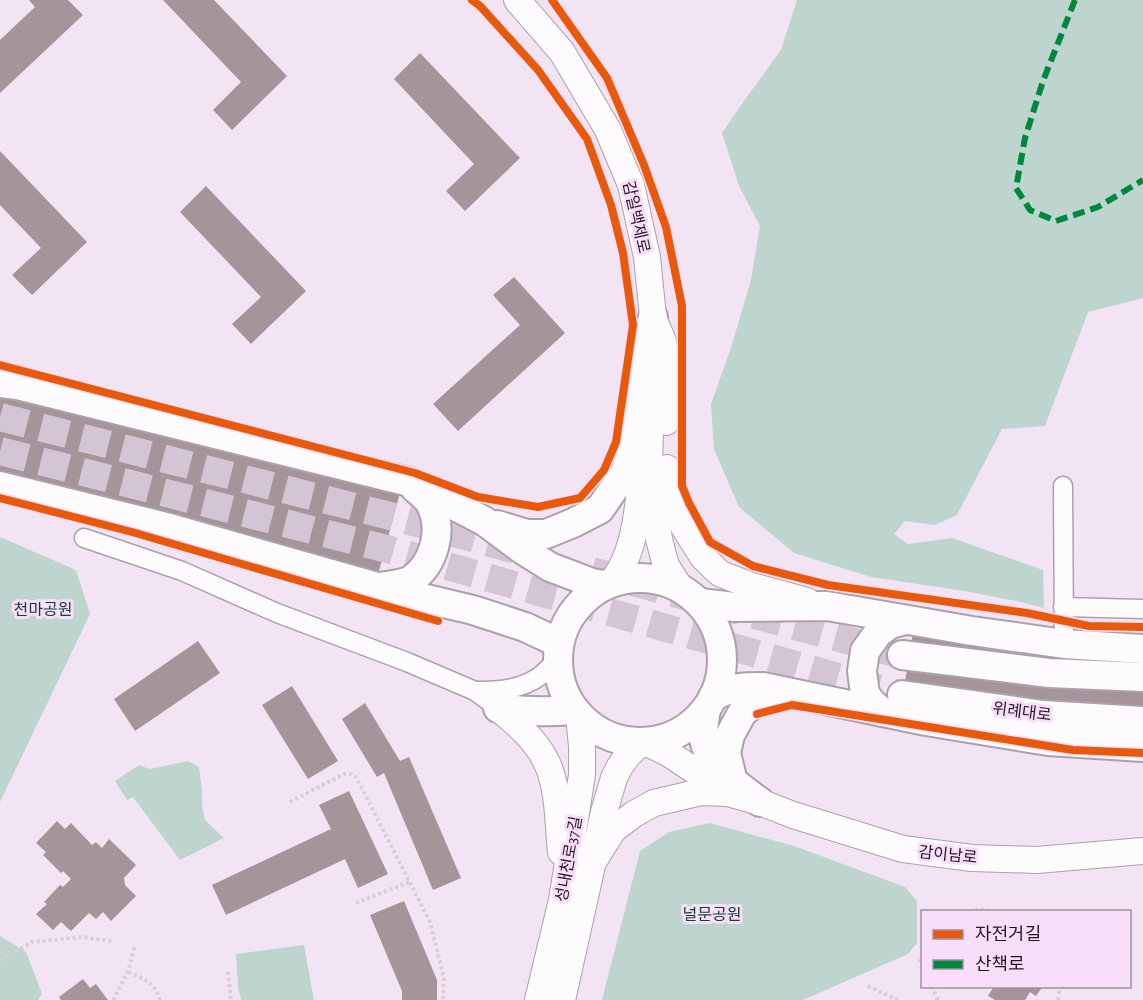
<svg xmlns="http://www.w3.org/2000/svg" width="1143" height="1000" font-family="'Alegreya Sans','Noto Sans KR',sans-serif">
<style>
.green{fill:#bed4ce}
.building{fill:#a5959a}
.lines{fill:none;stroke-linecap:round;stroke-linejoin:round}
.primary-tunnel{stroke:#d4c5d4;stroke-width:28;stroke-dasharray:28 14;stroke-linecap:butt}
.street-casing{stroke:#aca0ac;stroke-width:21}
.secondary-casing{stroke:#aca0ac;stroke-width:28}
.primary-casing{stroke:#aca0ac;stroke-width:32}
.path{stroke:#d4d0d4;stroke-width:4;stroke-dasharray:3 3;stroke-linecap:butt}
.street{stroke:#fdfbfd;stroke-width:18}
.secondary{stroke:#fdfbfd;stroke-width:26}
.primary{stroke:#fdfbfd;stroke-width:28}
.quiet{stroke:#00873e;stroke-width:6;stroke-dasharray:12 6;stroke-linecap:butt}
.cycleway-casing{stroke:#f9def9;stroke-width:11}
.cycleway{stroke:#e8590c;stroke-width:8}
.labels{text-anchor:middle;stroke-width:6;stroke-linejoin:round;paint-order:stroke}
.street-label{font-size:16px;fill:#221822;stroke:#f9def9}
.park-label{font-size:16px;fill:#134230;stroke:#f9def9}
</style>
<rect width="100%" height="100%" fill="#f3e4f3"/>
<g class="green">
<polygon points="797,0 1143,0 1143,298 1088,312 1045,426 1002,429 957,515 935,525 905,521 894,534 908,544 952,538 1043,570 1044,608 1021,602 965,591 871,577 794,553 739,507 714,449 711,404 731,348 751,280 760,226 739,186 722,133 739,108 781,50"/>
<polygon points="0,537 76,570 90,614 0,802"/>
<polygon points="188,761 199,767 202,791 202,805 205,820 224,838 180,860 133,797 127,800 115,781 139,765 150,769"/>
<polygon points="710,823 797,847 905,887 917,901 917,943 908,954 803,1000 602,1000 640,851 669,832"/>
<polygon points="0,936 26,952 42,994 38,1000 0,1000"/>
<polygon points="304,945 314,1000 241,1000 238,987 236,954"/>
</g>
<g class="building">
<polygon points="29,0 68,0 83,15 0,93 0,40 35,7"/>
<polygon points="163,0 214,0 287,76 232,130 213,110 241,82"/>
<polygon points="420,53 520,158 465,211 446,191 474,164 394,79"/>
<polygon points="0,151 87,242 32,295 12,275 41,248 0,205"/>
<polygon points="206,186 306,291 251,344 232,324 261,297 180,212"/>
<polygon points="514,277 565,333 458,431 433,404 520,325 493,295"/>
<polygon points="0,392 401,489 379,571 108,500 0,477"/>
<polygon points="914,627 1143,656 1143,738 901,706"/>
<polygon points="198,641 220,673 135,731 114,699"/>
<polygon points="292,686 338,761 308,779 262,705"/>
<polygon points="365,703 400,761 409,757 461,878 433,890 384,773 377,777 342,719"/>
<polygon points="349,791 388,874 358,888 345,859 226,915 212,885 331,829 319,805"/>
<polygon points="57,821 65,829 71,823 92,845 96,842 102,848 109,839 136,865 124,878 125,885 136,896 111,921 103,912 96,919 89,913 71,931 61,922 53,930 36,914 47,904 44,902 60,885 63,887 71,879 63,871 61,873 43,855 46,852 36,843"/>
<polygon points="404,901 437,980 437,1000 402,1000 402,991 370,915"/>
<polygon points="83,979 90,988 96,984 108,1000 61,1000 59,997"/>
<polygon points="990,986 1043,986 1036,996 1030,992 1025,1000 995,1000 988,996 993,988"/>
</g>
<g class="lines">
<g class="primary-tunnel">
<polyline points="0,417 398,518 527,553"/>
<polyline points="0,451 391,550 902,695"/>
<polyline points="592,571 902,655"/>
</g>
<g class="street-casing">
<g id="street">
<polyline points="1063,486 1064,644"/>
<polyline points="84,538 182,571 277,613 407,662 475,691 498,708"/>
<polyline points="1063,607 1143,609"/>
<path d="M475,691C497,691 521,690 540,676C546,671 552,665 558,659"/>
</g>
</g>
<g class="secondary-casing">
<g id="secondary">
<polyline points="517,0 562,52 608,130 631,185 647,257 653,317 653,338"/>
<polyline points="654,320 663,341 668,368 666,422"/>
<polyline points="651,393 649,466 655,487 655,509 659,539 666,566 679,586 689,594"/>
<polyline points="667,468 672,496 684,527 703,557 716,570 721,574 752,586 807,601"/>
<path d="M611,583C629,562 635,532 638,506C640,495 639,486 644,477"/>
<path d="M498,708C516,723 537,741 547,763C559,789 558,824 561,852"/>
<polyline points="647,743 668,753 728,793"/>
<polyline points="593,862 613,830 634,814 654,803 701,792 728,793 760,802 793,815 903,849 972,858 1037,860 1143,851"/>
<polyline points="538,1000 562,900 582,775 582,747 579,715"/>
<polyline points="562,1000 604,812 614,778 620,766 628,755 641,743"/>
</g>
</g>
<g class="primary-casing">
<g id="primary">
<polyline points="0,383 17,385 409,482 484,521 523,550 550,567 592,583 605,585"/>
<polyline points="0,486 166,527 377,587 473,610 525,627 559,643"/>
<polyline points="497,525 527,534 546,534 573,523 600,509 626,471 635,434 640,384 653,317"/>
<circle cx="640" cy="660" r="82"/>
<path d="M380,587C390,585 402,585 411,580C435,564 443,529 431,505C428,498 420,493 415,488"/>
<polyline points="700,603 734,607 827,606 972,631 1064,644 1143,649"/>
<polyline points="902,655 1049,673 1143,677"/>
<polyline points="902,695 1043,715 1143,721"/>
<path d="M713,697C728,687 745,687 763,687L926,721L1048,741L1143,747"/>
<path d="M498,708C523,712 548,712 574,710"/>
<path d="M706,709C705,716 704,722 703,729C703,764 735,783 760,802"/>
<polyline points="882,712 871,702 865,694 862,671 865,651 878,633 890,624 906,620"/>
<polyline points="733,782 726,753 730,735 742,713 754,703 779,696 785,696"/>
</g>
</g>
<g class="path">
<polyline points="290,802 344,774 351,774 356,777 430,922 444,978 443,1000"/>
<polyline points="356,903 409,882"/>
<polyline points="969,912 979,909 995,912"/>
<polyline points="0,946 8,957"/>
<polyline points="919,959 922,966"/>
<polyline points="0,961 32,942 82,937 112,941"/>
<path d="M128,972C144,979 155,982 160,1000"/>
<polyline points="228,972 231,1000"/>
<polyline points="868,986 898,1000"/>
<polyline points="932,986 938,1000"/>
<polyline points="113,1000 128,972 135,945"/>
<polyline points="1058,1000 1060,986"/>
</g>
<use href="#street" class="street"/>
<use href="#secondary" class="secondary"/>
<use href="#primary" class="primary"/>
<polyline class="quiet" points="1075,0 1043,81 1025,138 1016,188 1030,210 1056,221 1098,207 1143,180"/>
<g class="cycleway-casing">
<g id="cycleway">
<polyline points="552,0 607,78 644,165 666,227 682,306 682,486 689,503 710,542 753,566 828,585 1027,613 1089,626 1143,627"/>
<polyline points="0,365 415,473 478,497 538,507 580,498 604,470 616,442 633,325 623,253 611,205 587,139 538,70 480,6 472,0"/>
<polyline points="0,498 132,532 438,621"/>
<polyline points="757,714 792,705 1073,750 1143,753"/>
</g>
</g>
<use href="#cycleway" class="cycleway"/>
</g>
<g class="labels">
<g class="street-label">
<text transform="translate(637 217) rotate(77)" y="6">감일백제로</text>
<text transform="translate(1022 711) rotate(7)" y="6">위례대로</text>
<text transform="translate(948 854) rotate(6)" y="6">감이남로</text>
<text transform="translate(568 859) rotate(-80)" y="6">성내천로37길</text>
</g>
<g class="park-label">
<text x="43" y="615">천마공원</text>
<text x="712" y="920">널문공원</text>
</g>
</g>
<rect x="921" y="910" width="210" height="78" fill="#f9def9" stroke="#a38fa3" stroke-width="1.5"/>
<rect x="933" y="930" width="30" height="9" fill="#e8590c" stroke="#a38fa3" stroke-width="1.5"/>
<text x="975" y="940" font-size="18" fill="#221822">자전거길</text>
<rect x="933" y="960" width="30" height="9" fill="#00873e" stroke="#a38fa3" stroke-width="1.5"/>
<text x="975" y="970" font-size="18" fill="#221822">산책로</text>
</svg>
